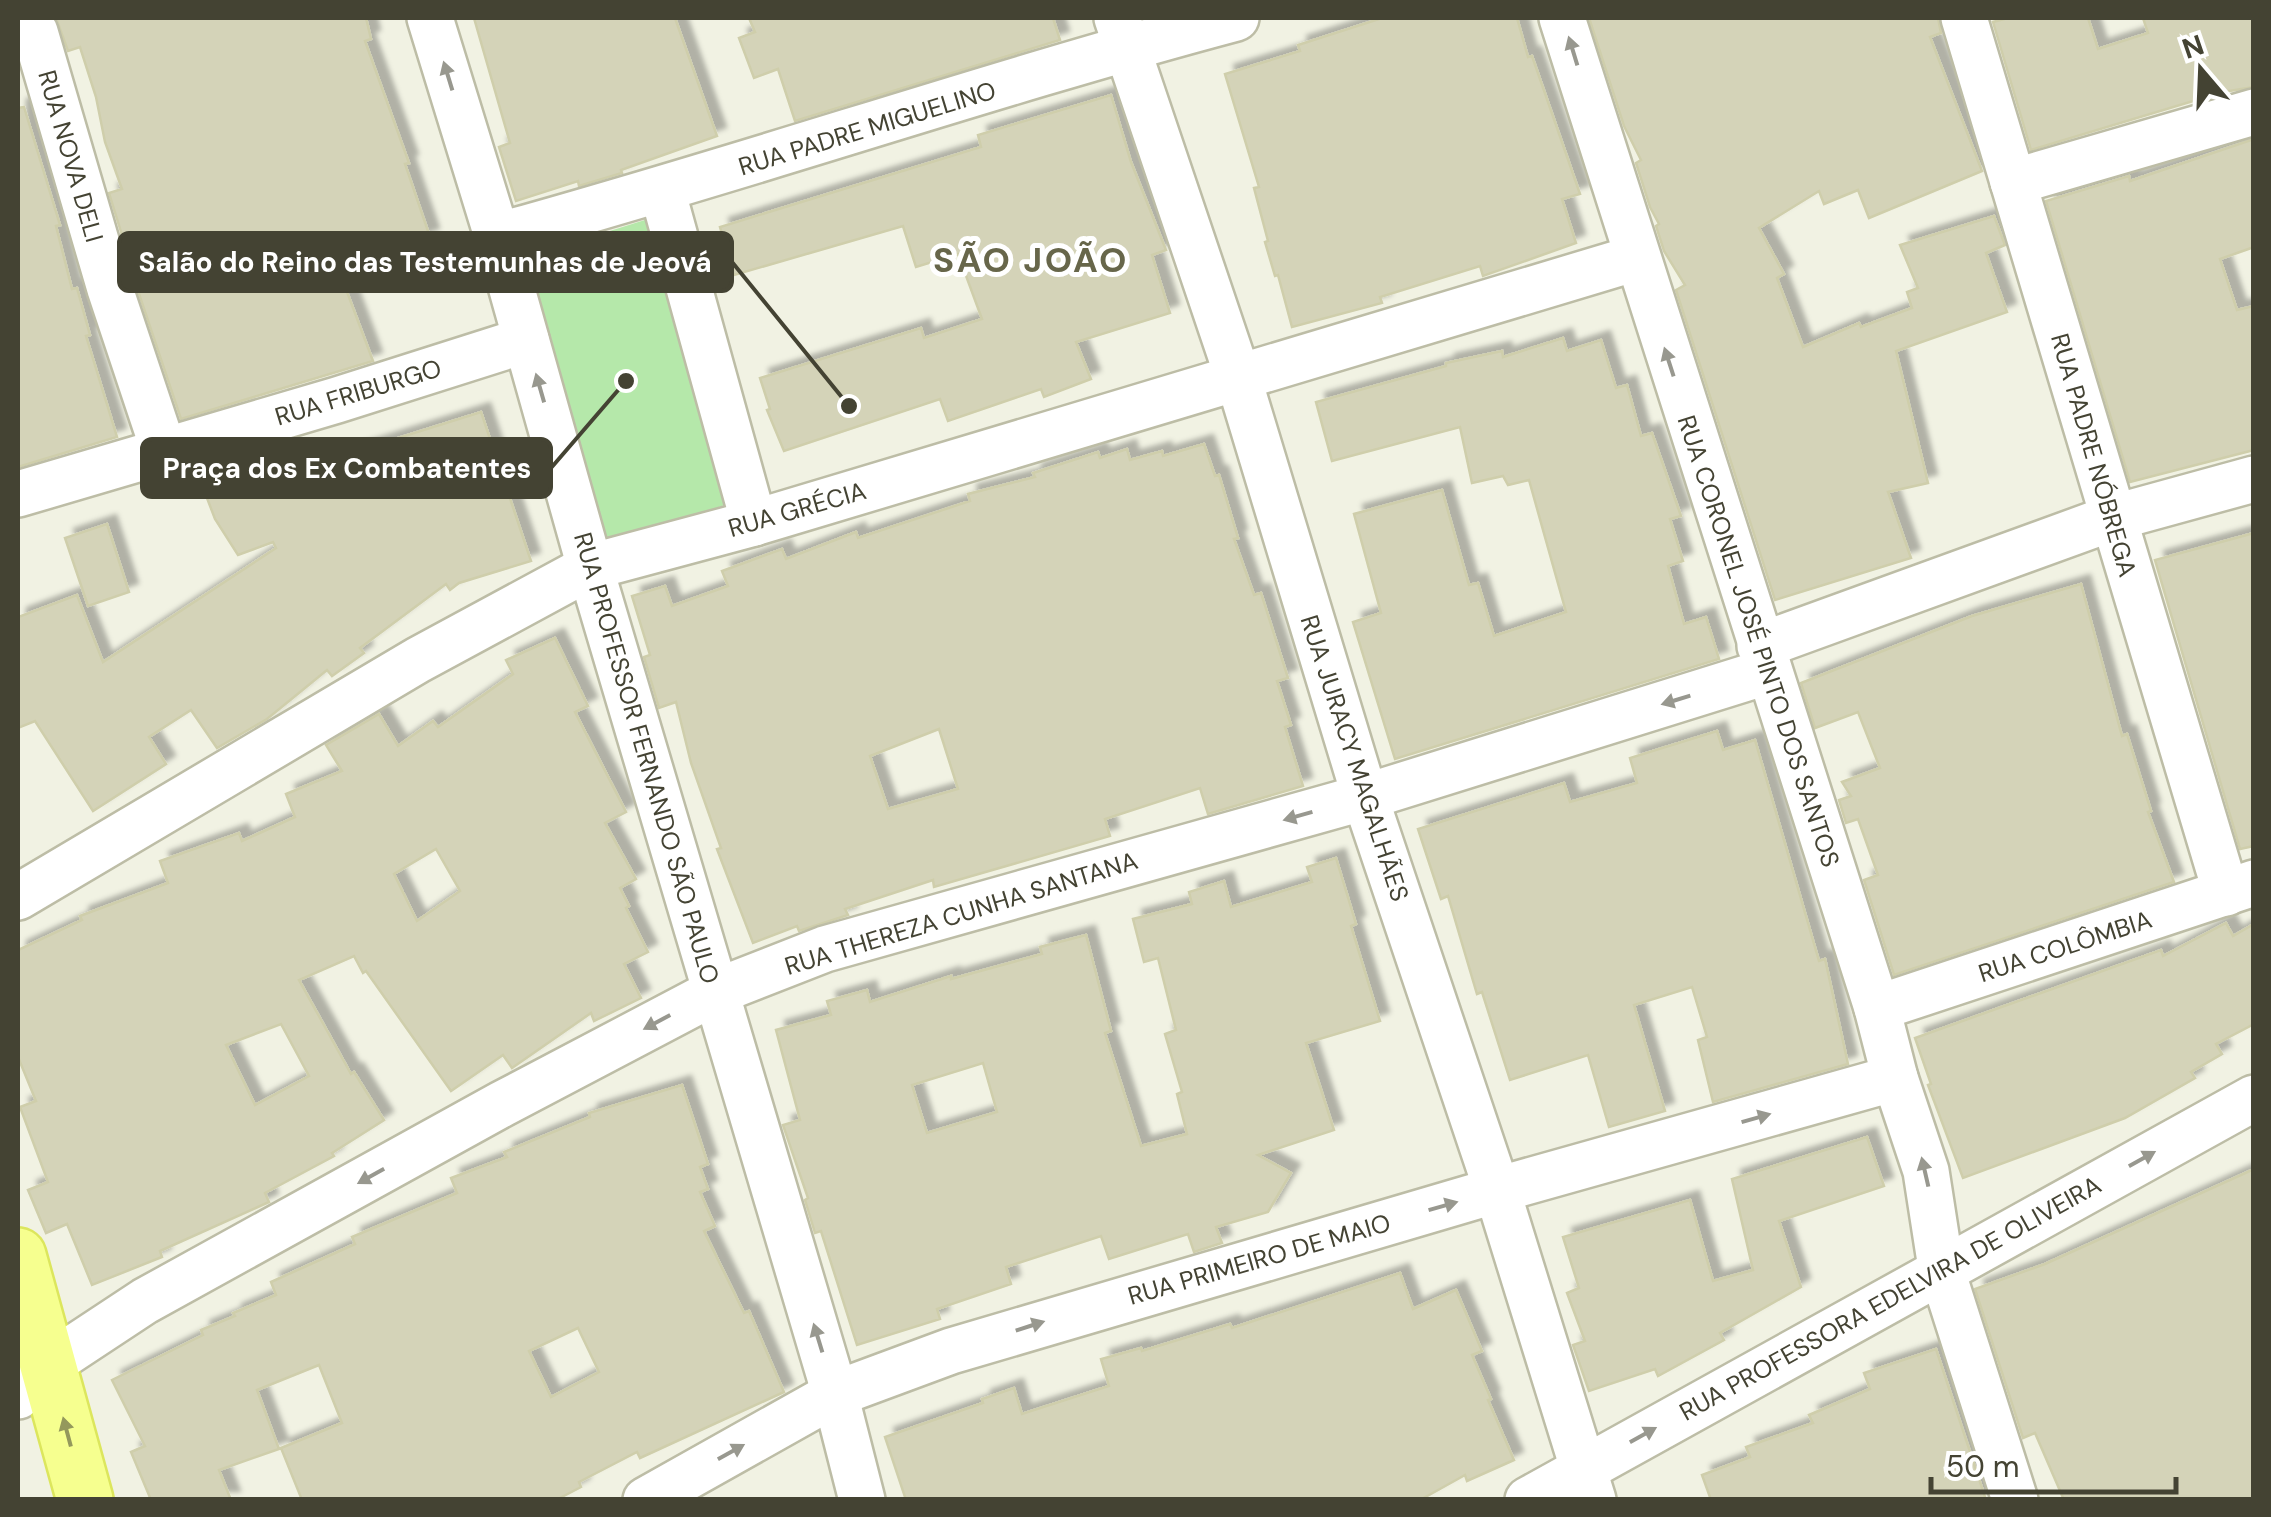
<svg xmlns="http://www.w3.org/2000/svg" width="2271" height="1517" font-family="'DM Sans',sans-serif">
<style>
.green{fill:#b5e8aa}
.building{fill:#d4d3b8;stroke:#cfceab;stroke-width:2.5;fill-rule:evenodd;filter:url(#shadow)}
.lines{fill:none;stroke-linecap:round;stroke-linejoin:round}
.minor-casing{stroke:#bdbda6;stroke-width:50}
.major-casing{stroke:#dce65d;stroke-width:60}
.minor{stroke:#fff;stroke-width:45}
.major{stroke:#f6ff8f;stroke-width:55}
.oneway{fill:#98988f}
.oneway2{fill:#94985c}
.labels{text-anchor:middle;stroke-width:10;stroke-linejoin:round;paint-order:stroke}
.street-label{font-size:25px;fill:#444333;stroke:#fff}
.district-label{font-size:35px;font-weight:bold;letter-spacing:2.5px;fill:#67664a;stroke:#fff}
.leader{fill:none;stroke:#444333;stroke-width:4}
.callout-dot{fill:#444333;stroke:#fff;stroke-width:4}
.callout{fill:#444333;stroke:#444333;stroke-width:4}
.callout-label{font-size:28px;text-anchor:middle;font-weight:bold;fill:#fff}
</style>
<defs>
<filter id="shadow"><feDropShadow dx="9" dy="-9" stdDeviation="2.5" flood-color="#0004"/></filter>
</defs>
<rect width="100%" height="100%" fill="#f1f2e3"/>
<polygon class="green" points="648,219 728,504 607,544 524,258"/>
<g class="building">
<polygon points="56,18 366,18 371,39 365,41 409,163 405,164 430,237 338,268 373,361 181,419 136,285 141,283 126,234 122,235 109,193 122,189 105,142 96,97 80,47 68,51"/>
<polygon points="474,18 675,18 717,136 621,170 622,173 579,186 578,181 516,201 499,147 510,143"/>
<polygon points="749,18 1053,18 1060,40 795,121 778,69 754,78 739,38 755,32"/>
<polygon points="1382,18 1517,18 1528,57 1532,56 1580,194 1562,199 1576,243 1483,276 1480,266 1380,297 1382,303 1292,327 1278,275 1275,276 1265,242 1268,241 1254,188 1259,187 1225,74 1300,51 1298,45"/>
<polygon points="1589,18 1938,18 1941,33 1930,37 1982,171 1869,218 1858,190 1824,204 1819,191 1759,228 1784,274 1777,278 1803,347 1859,323 1861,327 1912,308 1907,292 1918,288 1900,245 1994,216 2005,245 1986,253 2007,312 1896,351 1928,483 1888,492 1911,558 1775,600 1676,290 1685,285 1664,251 1656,226 1659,224 1650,207 1636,163 1641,160 1624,126"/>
<polygon points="2008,18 2088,18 2098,49 2148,33 2143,18 2254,18 2254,87 2223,92 2031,150 1993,22"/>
<polygon points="1111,95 1131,162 1166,250 1152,255 1170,313 1076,342 1091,379 1044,397 1041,389 948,421 940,399 784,451 767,410 770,409 760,378 921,328 924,338 982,319 958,254 916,267 903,226 734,275 720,227 981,147 978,135"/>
<polygon points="24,107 60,225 56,226 72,289 77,288 90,335 86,336 117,437 18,467 18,108"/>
<polygon points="2254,139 2254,247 2220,259 2237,310 2254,306 2254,450 2130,482 2046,201 2129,176 2130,181"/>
<polygon points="1563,338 1567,351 1601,340 1616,388 1627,385 1641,436 1652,433 1681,516 1670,519 1683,561 1668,566 1684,624 1706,617 1719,659 1395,759 1353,622 1381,613 1354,514 1442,490 1469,585 1478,583 1494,636 1566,612 1529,480 1508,485 1503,476 1472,483 1460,427 1332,461 1316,402 1446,366 1446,363 1502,351 1503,357"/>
<polygon points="481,412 531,561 459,583 450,590 446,584 360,648 364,653 332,676 327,670 267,719 217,748 191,710 149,737 166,764 93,811 35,721 18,728 18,617 77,595 103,662 276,548 273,542 238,555 215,519 207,498"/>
<path d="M1204,444L1215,476L1219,475L1238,538L1234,539L1254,595L1261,593L1288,678L1277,681L1291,725L1285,727L1303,786L1208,814L1200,788L1105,819L1110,836L934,887L933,880L845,909L848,915L799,931L797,926L753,943L717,849L721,848L691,763L676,702L659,708L644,657L650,655L632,596L665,586L672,606L728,586L722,571L782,549L786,559L856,532L858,538L970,501L968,494L1035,477L1033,473L1098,452L1100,458L1127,449L1130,460L1162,451L1163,456ZM939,729L958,789L888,809L870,756Z"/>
<polygon points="107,524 129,592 88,606 65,538"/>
<polygon points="2254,533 2254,846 2240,849 2155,560"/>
<polygon points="2081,584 2122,736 2127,734 2151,811 2148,812 2174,882 1894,975 1864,880 1878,875 1858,819 1846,823 1839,800 1851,796 1842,782 1880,768 1858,712 1815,728 1801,683 1972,616"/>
<path d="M555,638L588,706L575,712L626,812L605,823L636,879L620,888L629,906L626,908L648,952L624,964L641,998L594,1021L591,1013L512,1068L503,1055L451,1091L366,971L363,973L354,956L299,980L351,1074L354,1072L384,1120L332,1153L334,1156L265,1193L269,1202L160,1251L162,1257L92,1285L67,1224L46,1233L28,1190L48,1182L20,1107L36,1101L18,1057V950L82,920L80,916L168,883L160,861L239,833L242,841L295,817L286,794L342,771L326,745L379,714L398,746L433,721L438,727L513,674L506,660ZM436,849L460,891L417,921L394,874ZM281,1024L309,1076L255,1105L226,1045Z"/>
<polygon points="1717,731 1723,750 1755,740 1819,961 1825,959 1848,1064 1713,1102 1698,1040 1707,1037 1692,987 1634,1005 1665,1111 1609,1127 1588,1055 1510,1080 1482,992 1477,994 1448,896 1441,899 1418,829 1564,783 1570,802 1637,783 1630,758"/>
<path d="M1336,858L1356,924L1351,926L1380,1021L1306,1043L1334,1130L1258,1155L1291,1173L1268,1212L1216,1227L1222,1243L1194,1252L1188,1234L1109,1259L1101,1236L1006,1267L1011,1284L937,1309L940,1319L857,1345L821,1231L815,1233L805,1200L808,1198L783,1125L800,1120L776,1030L831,1015L827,1001L867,990L870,1002L951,976V979L1042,954L1040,947L1086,935L1111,1031L1105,1033L1141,1146L1187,1134L1177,1094L1182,1092L1165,1034L1176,1030L1158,958L1144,962L1133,919L1192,904L1189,892L1224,881L1231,907L1312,882L1307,867ZM983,1063L997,1112L927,1133L912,1085Z"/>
<polygon points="2226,923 2233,936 2254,924 2254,1024 2216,1044 2222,1054 2191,1072 2195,1078 2125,1118 1963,1178 1928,1085 1931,1084 1915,1038 2161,950 2163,956"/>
<path d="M682,1085L708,1164L700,1167L708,1189L700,1192L715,1226L704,1231L744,1313L749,1311L784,1392L640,1458L637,1452L579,1482L581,1487L556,1500H302L281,1448L342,1423L319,1365L257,1390L279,1449L219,1470L231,1500H151L131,1452L145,1446L112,1380L203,1335L201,1330L235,1316L233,1313L276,1295L271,1282L355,1244L352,1237L457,1193L451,1178L507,1157L504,1152L590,1117L589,1113ZM578,1328L599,1372L551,1397L529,1351Z"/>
<polygon points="1867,1137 1884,1186 1779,1221 1801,1287 1720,1333 1724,1340 1658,1376 1655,1369 1589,1391 1573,1345 1585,1341 1567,1293 1579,1288 1563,1237 1690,1200 1713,1281 1753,1270 1732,1179"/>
<polygon points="2254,1169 2254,1500 2064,1500 2035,1433 2023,1438 1975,1289 2045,1264"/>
<polygon points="1400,1273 1413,1309 1456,1290 1482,1351 1472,1355 1491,1399 1488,1400 1514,1460 1467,1481 1465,1475 1420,1500 906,1500 885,1437 983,1403 982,1399 1014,1388 1022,1414 1109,1386 1101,1359 1141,1348 1142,1351 1230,1324 1232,1328"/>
<polygon points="1936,1349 1986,1500 1711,1500 1702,1475 1750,1457 1746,1447 1813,1423 1809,1415 1870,1389 1864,1373"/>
</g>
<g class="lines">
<g class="minor-casing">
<g id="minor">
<polyline points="430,18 497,236 590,567 835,1394 862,1500"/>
<polyline points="1117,18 1238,377 1365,797 1497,1190 1593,1500"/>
<polyline points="1562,18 1877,1008 1895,1078 1926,1171 1941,1268 2015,1500"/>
<polyline points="1964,18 2226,893"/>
<polyline points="35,32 110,289 164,451"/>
<polyline points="2013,182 2254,112"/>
<polyline points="662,190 754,523"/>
<path d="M497,236C745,168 988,84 1236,18"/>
<polyline points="18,494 337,400 526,340"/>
<polyline points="1760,646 2112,518 2254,479"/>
<polyline points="18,897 418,660 590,567 754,523 1636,258"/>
<polyline points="1877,1008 2254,883"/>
<polyline points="18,1396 48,1365 145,1301 502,1104 715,992 825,949 1365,797 1769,671"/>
<polyline points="646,1500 835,1394 951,1351 1497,1190 1895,1078"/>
<polyline points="1528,1500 2254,1098"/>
</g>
</g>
<g class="major-casing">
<polyline id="major" points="18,1256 85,1500"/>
</g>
<use href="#minor" class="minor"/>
<use href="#major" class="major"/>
</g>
<defs><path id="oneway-solid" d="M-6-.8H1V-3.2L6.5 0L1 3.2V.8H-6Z" transform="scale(2.5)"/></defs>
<g class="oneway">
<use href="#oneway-solid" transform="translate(1573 51) rotate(-107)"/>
<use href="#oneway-solid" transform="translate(448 76) rotate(-107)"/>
<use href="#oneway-solid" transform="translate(1669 362) rotate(-108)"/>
<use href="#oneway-solid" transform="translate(540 388) rotate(-106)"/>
<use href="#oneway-solid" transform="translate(1676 700) rotate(163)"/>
<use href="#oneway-solid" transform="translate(1298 816) rotate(164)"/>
<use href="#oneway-solid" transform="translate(657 1022) rotate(152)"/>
<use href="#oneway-solid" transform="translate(1756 1118) rotate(-16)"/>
<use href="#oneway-solid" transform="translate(2142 1159) rotate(-29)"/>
<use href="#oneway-solid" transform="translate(1925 1172) rotate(-103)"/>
<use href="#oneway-solid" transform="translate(371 1176) rotate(151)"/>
<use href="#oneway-solid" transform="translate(1443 1206) rotate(-16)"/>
<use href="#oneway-solid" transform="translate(1030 1326) rotate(-18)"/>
<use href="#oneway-solid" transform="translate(818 1338) rotate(-107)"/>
<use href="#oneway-solid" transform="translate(1643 1435) rotate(-29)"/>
<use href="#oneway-solid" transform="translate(731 1452) rotate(-29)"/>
</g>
<use class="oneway2" href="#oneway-solid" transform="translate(67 1432) rotate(-105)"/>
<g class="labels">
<g class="street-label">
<text transform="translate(867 128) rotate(-17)" y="9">RUA PADRE MIGUELINO</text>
<text transform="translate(71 156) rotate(74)" y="9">RUA NOVA DELI</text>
<text transform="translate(358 392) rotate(-17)" y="9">RUA FRIBURGO</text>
<text transform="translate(2094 455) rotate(74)" y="9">RUA PADRE NÓBREGA</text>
<text transform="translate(797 509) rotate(-16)" y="9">RUA GRÉCIA</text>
<text transform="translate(1759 641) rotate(72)" y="9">RUA CORONEL JOSÉ PINTO DOS SANTOS</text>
<text transform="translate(647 758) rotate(74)" y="9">RUA PROFESSOR FERNANDO SÃO PAULO</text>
<text transform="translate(1355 758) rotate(72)" y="9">RUA JURACY MAGALHÃES</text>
<text transform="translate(961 913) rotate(-17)" y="9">RUA THEREZA CUNHA SANTANA</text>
<text transform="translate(2065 946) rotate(-18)" y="9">RUA COLÔMBIA</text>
<text transform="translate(1259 1259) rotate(-16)" y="9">RUA PRIMEIRO DE MAIO</text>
<text transform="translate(1890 1298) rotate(-29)" y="9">RUA PROFESSORA EDELVIRA DE OLIVEIRA</text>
</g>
<g class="district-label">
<text x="1031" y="272">SÃO JOÃO</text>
</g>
</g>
<path class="leader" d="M849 406L732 262M626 381L551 468"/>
<g class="callout-dot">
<circle cx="849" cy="406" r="10"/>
<circle cx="626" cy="381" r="10"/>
</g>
<g class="callout">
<rect x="119" y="233" width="613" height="58" rx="10"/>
<rect x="142" y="439" width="409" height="58" rx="10"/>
</g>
<g class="callout-label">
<text x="425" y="272">Salão do Reino das Testemunhas de Jeová</text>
<text x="347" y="478">Praça dos Ex Combatentes</text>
</g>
<rect width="2271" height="1517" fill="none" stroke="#444333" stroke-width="40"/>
<g transform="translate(2201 70) rotate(341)" stroke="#ffffff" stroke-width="8" paint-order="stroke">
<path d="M0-8L18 38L0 25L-18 38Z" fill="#444333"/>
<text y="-15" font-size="28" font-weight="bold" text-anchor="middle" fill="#444333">N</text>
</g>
<path d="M1931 1477v15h245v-15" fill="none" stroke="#444333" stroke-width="5"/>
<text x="1946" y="1477" font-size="30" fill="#444333" stroke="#ffffff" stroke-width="8" paint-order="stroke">50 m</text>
</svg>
